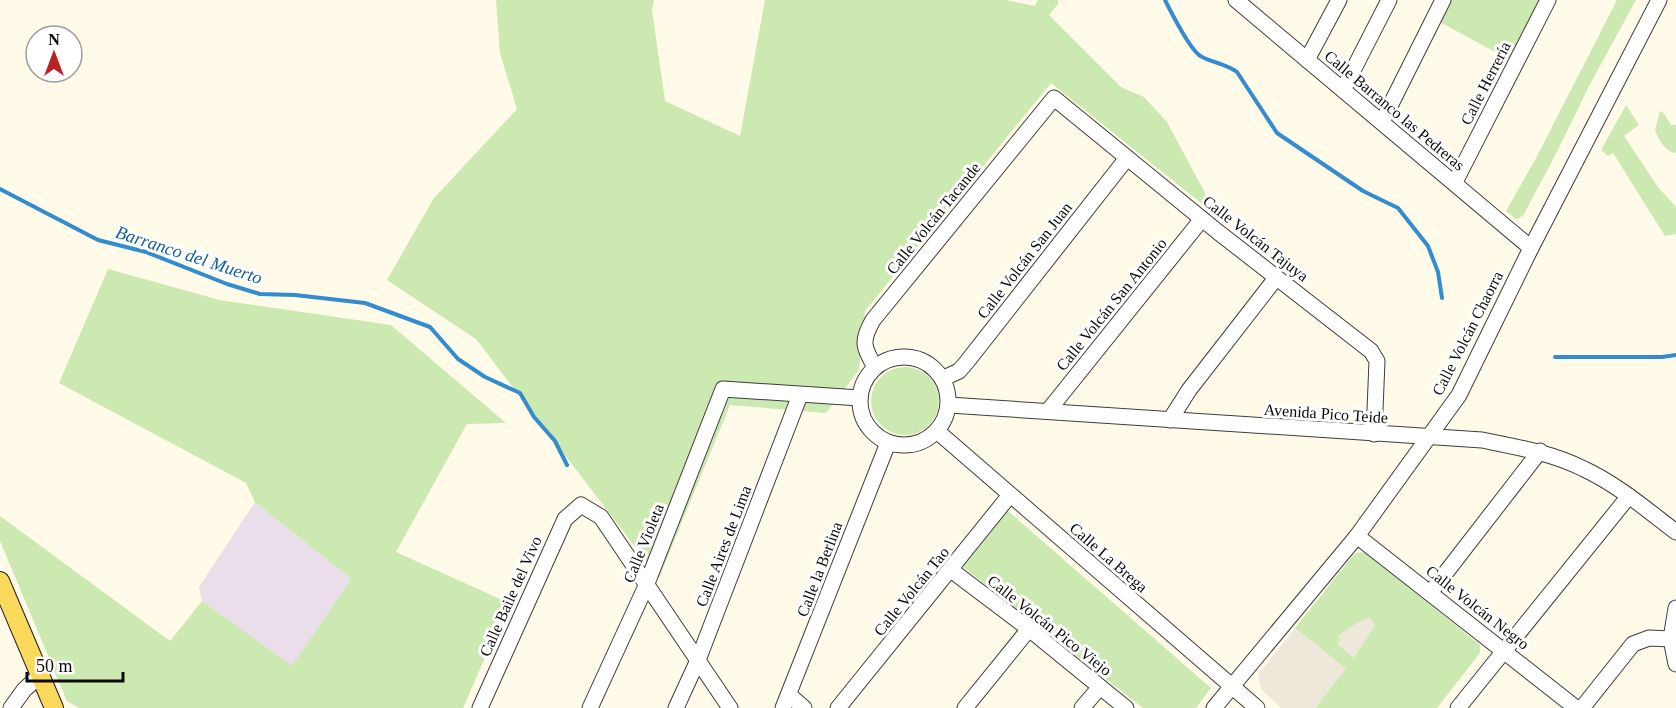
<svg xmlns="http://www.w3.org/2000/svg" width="1676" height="708" font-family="'Times New Roman',serif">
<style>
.industrial{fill:#e9deea}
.green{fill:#cde9b2}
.plaza{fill:#ede8d9}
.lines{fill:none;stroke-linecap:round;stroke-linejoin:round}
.stream{stroke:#328ccf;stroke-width:4}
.minor-casing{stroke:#3d3d3d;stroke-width:17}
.major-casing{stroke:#1b1b1b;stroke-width:20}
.minor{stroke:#fff;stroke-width:15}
.major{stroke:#fbd95c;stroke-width:18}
.labels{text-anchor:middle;stroke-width:6;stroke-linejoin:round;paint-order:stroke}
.street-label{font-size:16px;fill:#0a0a0a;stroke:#fff}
.water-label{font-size:18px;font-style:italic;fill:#135d9c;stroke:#fff}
</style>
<rect width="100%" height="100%" fill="#fffbe8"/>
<polygon class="industrial" points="255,502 351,579 293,668 202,601 199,587"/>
<g class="green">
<polygon points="496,0 654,0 652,10 665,101 740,136 765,0 1006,0 1035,6 1038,0 1058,0 1058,4 1049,15 1121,87 1144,97 1167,122 1205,193 1211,211 1051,83 865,311 859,370 826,413 730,405 659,578 476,339 387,280 434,198 517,109 500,53"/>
<polygon points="1443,0 1548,0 1516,63 1434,19"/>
<polygon points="1617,0 1636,0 1588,88 1558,150 1523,216 1516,219 1506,211 1536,158"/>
<polygon points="1626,105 1639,125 1624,136 1658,187 1676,207 1676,234 1665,236 1613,153 1608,156 1601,150"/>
<path d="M1660,111L1663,112L1671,125H1676V153C1665,152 1660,141 1655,131Z"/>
<polygon points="108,269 220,300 391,325 506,423 467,424 396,552 509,603 463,708 79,708 67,701 0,541 0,516 170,641 202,601 292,666 351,579 255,502 246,483 59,383"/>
<circle cx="905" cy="401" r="34"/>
<polygon points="1008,511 1211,688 1196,708 1143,708 963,567"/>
<polygon points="1365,552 1480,645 1480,653 1437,708 1315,708 1345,668 1295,628 1355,553"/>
</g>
<g class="plaza">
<polygon points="1369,618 1373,621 1375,626 1354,658 1337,644 1340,640 1338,636 1358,622"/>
<polygon points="1295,628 1346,669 1315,708 1281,708 1261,689 1258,675"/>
</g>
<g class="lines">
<g class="stream">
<path d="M1165,0C1171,12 1191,52 1202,57C1214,63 1226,64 1237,72L1277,133L1363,191L1398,208L1428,246L1438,272L1442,298"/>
<polyline points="0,189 98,240 146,252 227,284 260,294 295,295 365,303 430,327 458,359 485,377 520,393 534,417 555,441 567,465"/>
<polyline points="1555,357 1662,357 1676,355"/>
</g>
<g class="minor-casing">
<g id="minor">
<polyline points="1236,0 1531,248"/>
<polyline points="1307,60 1339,0"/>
<polyline points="1343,90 1389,0"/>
<polyline points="1382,122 1443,0"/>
<polyline points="1455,182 1548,0"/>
<circle cx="904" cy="401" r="44"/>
<path d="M875,367C863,347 861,341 873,320L1054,98L1218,232L1371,351L1377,361L1374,434"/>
<polyline points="944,378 959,371 966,363 1127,158"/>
<path d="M949,405L1482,440C1517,447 1552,453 1584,469C1618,485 1647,510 1676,532"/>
<polyline points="1048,411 1202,219"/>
<polyline points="1170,420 1189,390 1276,278"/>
<polyline points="938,432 1257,708"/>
<polyline points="1357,536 1576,708"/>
<polyline points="951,570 1029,629 1126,708"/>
<polyline points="1430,593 1540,451"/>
<polyline points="1676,608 1671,639 1676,664"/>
<polyline points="789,695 804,708"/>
<polyline points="11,708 24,690 40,675"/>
<polyline points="480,708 565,519 581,505 601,517 730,708"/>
<polyline points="590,708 646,586 723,389 860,398"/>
<polyline points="676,708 698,660 800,395"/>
<polyline points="783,708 888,443"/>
<polyline points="838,708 1010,495"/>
<polyline points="965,708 1029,629"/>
<polyline points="1082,708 1100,687"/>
<polyline points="1214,708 1357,536 1459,395 1531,248 1659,0"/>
<polyline points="1458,708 1629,496"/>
<polyline points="1582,708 1633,644 1649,638 1671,639"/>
</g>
</g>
<g class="major-casing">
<polyline id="major" points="0,581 54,708"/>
</g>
<use href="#minor" class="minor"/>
<use href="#major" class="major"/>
</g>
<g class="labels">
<g class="street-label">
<text transform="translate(1485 83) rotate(-63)" y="6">Calle Herrería</text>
<text transform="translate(1395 110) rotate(40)" y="6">Calle Barranco las Pedreras</text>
<text transform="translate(933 218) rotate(-51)" y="6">Calle Volcán Tacande</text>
<text transform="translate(1256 238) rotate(38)" y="6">Calle Volcán Tajuya</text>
<text transform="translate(1024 260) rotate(-52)" y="6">Calle Volcán San Juan</text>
<text transform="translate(1111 304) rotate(-51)" y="6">Calle Volcán San Antonio</text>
<text transform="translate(1467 333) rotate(-63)" y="6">Calle Volcán Chaorra</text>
<text transform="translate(1326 413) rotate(4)" y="6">Avenida Pico Teide</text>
<text transform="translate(643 543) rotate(-68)" y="6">Calle Violeta</text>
<text transform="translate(723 546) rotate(-69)" y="6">Calle Aires de Lima</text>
<text transform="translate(1109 557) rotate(41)" y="6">Calle La Brega</text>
<text transform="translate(819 569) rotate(-69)" y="6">Calle la Berlina</text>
<text transform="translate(911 591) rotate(-51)" y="6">Calle Volcán Tao</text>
<text transform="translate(510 596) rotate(-66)" y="6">Calle Baile del Vivo</text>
<text transform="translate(1478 607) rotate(38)" y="6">Calle Volcán Negro</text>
<text transform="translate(1050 625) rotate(38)" y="6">Calle Volcán Pico Viejo</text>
</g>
<g class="water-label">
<text transform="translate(189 255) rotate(18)" y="6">Barranco del Muerto</text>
</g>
</g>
<g transform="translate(54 54)"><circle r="28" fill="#ffffff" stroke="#9d9d9d" stroke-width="1.5"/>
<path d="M0-4.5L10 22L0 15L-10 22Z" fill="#bb2225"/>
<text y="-9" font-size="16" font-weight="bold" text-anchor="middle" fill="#0a0a0a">N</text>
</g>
<path d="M27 672v9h96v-9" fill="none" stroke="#0a0a0a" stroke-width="3"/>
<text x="36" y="672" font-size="18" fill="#0a0a0a" stroke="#ffffff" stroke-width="4.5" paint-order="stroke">50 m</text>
</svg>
